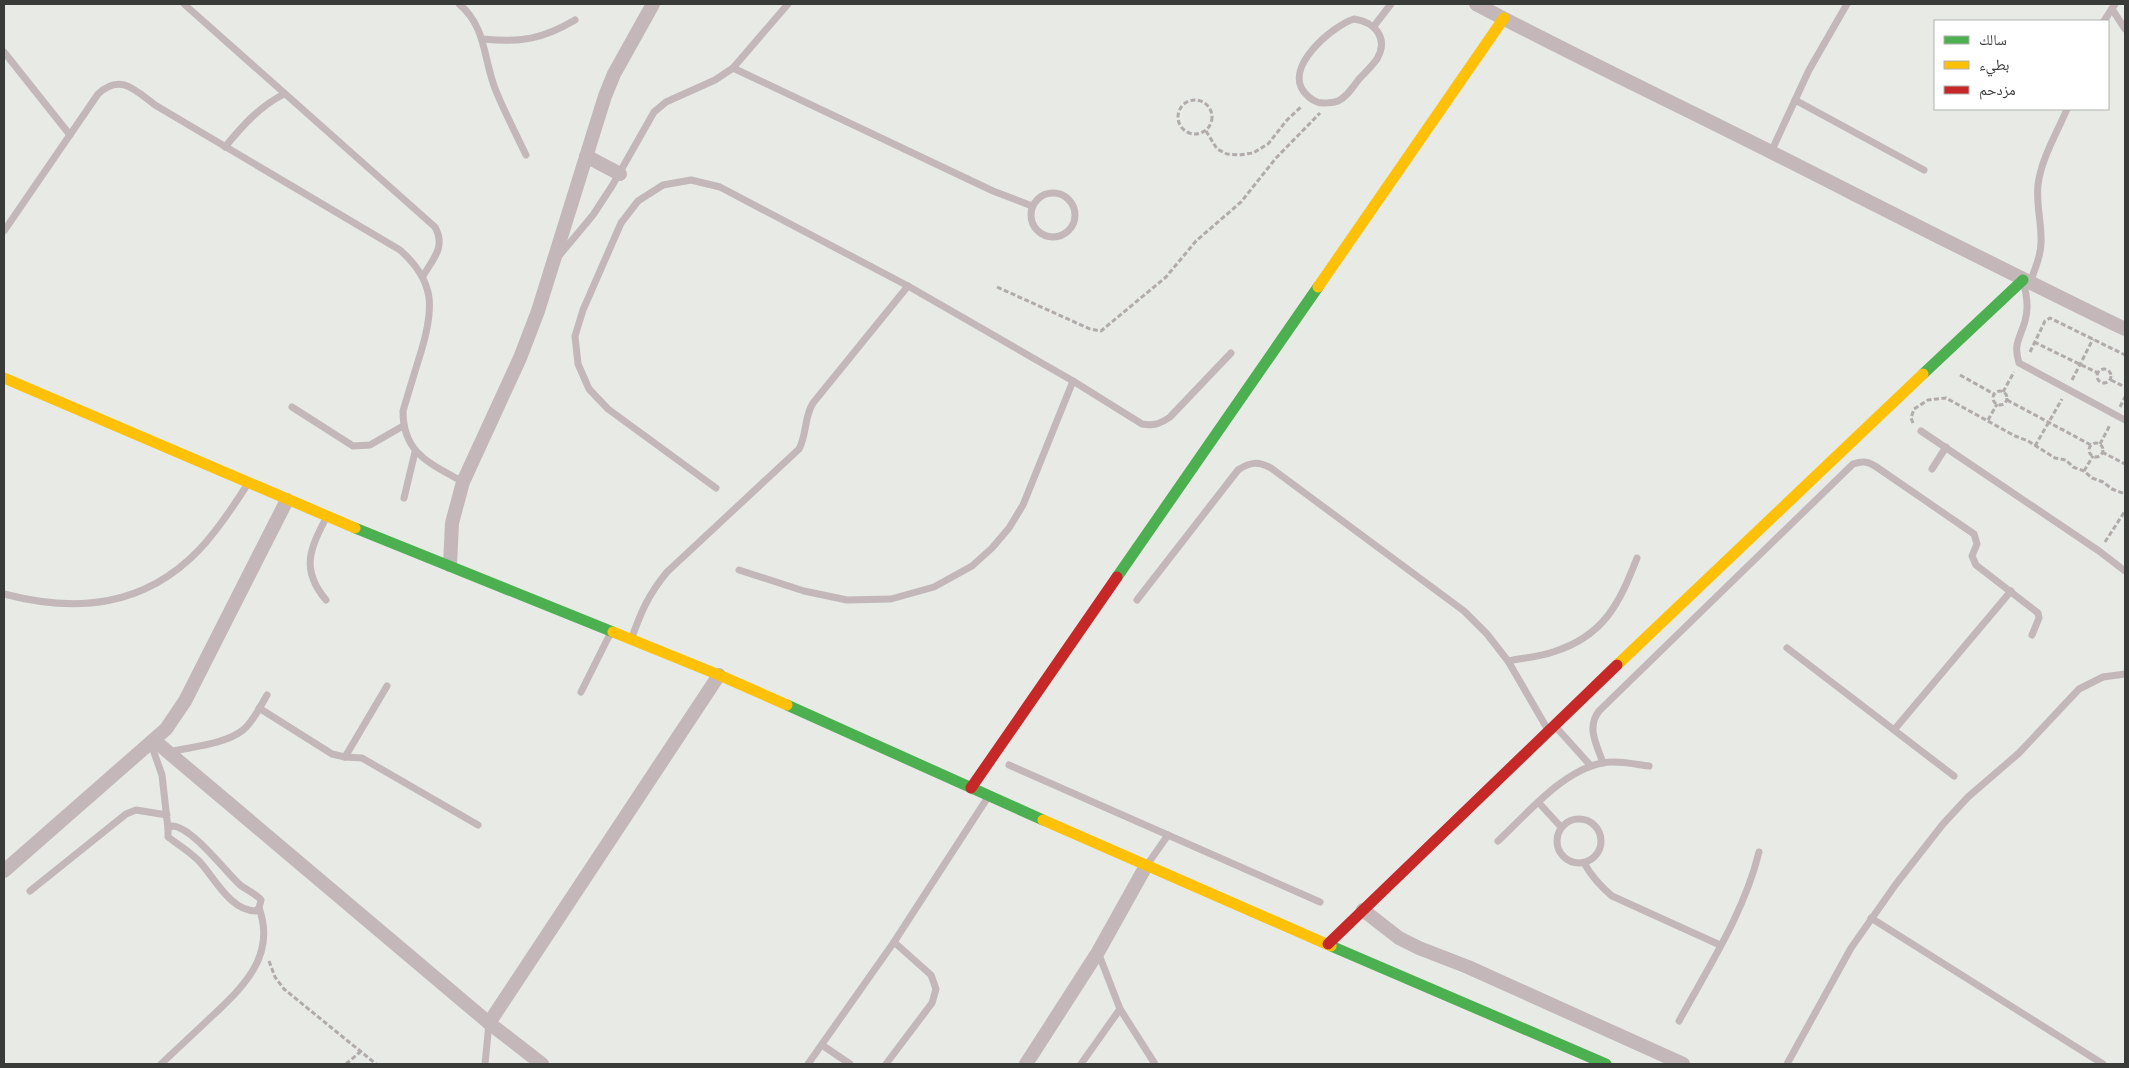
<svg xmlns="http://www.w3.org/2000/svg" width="2129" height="1068" font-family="Georgia,'Noto Naskh Arabic',serif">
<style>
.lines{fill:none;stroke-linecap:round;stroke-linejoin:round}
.path{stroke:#b2abac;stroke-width:3;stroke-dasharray:5 2.5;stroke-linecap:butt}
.lane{stroke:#c3b7b9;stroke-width:7}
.street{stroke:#c3b7b9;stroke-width:14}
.fast{stroke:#4caf50;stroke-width:11}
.slow{stroke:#ffc107;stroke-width:11}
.jam{stroke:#c62828;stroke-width:11}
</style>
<rect width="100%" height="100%" fill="#e7eae5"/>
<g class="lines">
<g class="path">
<circle cx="1195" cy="117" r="17"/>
<polyline points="1206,131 1217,149 1227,154 1239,155 1253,153 1268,144 1287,120 1302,106"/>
<polyline points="997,287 1090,329 1101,331 1166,277 1196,241 1241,202 1276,158 1320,113"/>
<polyline points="2034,342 2098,373"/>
<polyline points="2030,352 2045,321 2050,318 2125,355"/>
<circle cx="2104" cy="376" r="7"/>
<polyline points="1960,375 1994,394"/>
<polyline points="2072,380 2093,339"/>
<polyline points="2111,380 2125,387"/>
<circle cx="2000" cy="398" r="7"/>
<polyline points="2003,392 2014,372"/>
<polyline points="2007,400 2091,445"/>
<polyline points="2120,407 2125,397"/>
<polyline points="1988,420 1997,404"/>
<polyline points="1913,423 1911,418 1914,409 1928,400 1946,398 2015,436 2028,441 2055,458 2066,460 2073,467 2084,471 2092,478 2103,482 2112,489 2125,494"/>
<circle cx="2096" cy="450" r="7"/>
<polyline points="2100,444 2110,425"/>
<polyline points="2035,446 2062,399"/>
<polyline points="2102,452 2125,464"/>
<polyline points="2084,471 2093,456"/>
<polyline points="2105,542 2125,511"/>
<polyline points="269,961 275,977 284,989 376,1064"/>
<polyline points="346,1064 360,1052"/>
</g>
<g class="lane">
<path d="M184,4L435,227C446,247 433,259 423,276"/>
<path d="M459,4C487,27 483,60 496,91C505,113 516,134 526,155"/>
<polyline points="2112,9 2125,29"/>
<path d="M1354,19C1375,22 1389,38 1377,59C1372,66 1365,73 1359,79C1353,87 1347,97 1338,101C1333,103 1328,103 1323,103C1315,103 1309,98 1304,92C1284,67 1332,26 1354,19Z"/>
<polyline points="2104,21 2115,4"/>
<polyline points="1374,26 1391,4"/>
<path d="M483,39C520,43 543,39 575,20"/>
<polyline points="4,52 70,135"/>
<polyline points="733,68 993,191 1032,206"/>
<polyline points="1795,100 1924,170"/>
<path d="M225,147C243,125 259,107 284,94"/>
<polyline points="1771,152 1809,70 1847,4"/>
<circle cx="1053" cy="215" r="22"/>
<path d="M4,231L98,94C120,73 135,90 155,105L400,250C436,282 434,309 421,352C415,371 409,391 403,411C403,454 430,463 463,482"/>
<polyline points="558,257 593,215 612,186 654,112 666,102 715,80 733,68 788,4"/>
<path d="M2023,282C2027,295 2029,308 2025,321C2020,339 2013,343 2019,363L2125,420"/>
<path d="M2030,283C2035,268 2042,254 2041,238C2041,220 2036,203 2038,185C2041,159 2057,133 2067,109"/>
<polyline points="292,407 353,446 370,445 403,426"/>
<polyline points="1921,431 2099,551 2125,571"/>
<polyline points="1932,469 1946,447"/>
<path d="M716,488L608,409L589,389L578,364L575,336L583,310L621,223L638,201L663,185L691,180L720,187L908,286L1073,381L1142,424C1154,426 1160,424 1170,417L1231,353"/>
<polyline points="404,498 415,452"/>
<polyline points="739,570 804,591 847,600 891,599 934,587 972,566 992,548 1009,528 1023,505 1073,381"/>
<path d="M4,594C77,613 144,607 199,550C217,531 233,507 247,485"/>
<path d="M326,600C300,569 310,549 327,516"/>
<path d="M1137,600L1238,470C1250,462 1258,461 1271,468L1464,611L1487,634L1508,661L1548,730"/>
<path d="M631,640C641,612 648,595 667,572L799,449C807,434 804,417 813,403L908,286"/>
<polyline points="1787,648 1954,776"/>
<path d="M1508,661C1522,658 1539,657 1553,652C1604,636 1619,604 1637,558"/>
<polyline points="581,692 611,632"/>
<polyline points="259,708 332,754 345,757 362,758 478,825"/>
<polyline points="1555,726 1591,766"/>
<polyline points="1894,730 2011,591"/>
<polyline points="151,744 162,775 168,829"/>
<path d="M169,752C190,747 226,744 243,730C253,722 260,707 267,695"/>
<polyline points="345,757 387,686"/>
<path d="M1603,763C1597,745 1586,728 1599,711L1853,464C1862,461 1867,461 1875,466L1974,534L1977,544L1972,556L1976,565L2038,613L2039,618L2032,635"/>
<polyline points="1009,765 1320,902"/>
<polyline points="1539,803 1561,827"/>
<circle cx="1579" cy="841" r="22"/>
<path d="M172,826C191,826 225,871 239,884C246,890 255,893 261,900L259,908L256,911C230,911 214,877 199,861C190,852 179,845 168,837V829Z"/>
<path d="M1498,841C1527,814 1562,771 1602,763C1617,760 1633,764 1649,766"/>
<path d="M1584,863C1592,877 1600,886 1612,896L1720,945"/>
<polyline points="1147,865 1168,835"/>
<polyline points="30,891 126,814 136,810 167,815"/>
<polyline points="1871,918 2103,1064"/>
<polyline points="1098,952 1120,1009 1155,1064"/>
<path d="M1679,1021C1709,966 1744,913 1759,852"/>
<polyline points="822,1045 850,1064"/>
<path d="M161,1064C177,1049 193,1034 209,1019C241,989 277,957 259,908"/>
<polyline points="485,1064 489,1023"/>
<polyline points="808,1064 894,942 988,797"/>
<polyline points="886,1064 932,1003 936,989 931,975 894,942"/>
<polyline points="1081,1064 1120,1009"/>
<polyline points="1787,1064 1851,948 1896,884 1943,824 1968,797 2019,753 2079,689 2103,677 2125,674"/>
</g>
<g class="street">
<path d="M1476,4C1574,56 1674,103 1773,153C1890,212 2007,272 2125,329"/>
<polyline points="586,156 620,174"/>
<polyline points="450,565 452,523 463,482 520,358 538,311 605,96 614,74 653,4"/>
<polyline points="155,741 489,1023 542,1064"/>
<polyline points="4,871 166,729 185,701 287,500"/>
<polyline points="1363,910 1399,938 1419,948 1468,967 1683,1064"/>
<polyline points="489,1023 719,675"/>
<polyline points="1026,1064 1098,952 1146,866"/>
</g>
<g class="fast">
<polyline points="1923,374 2023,280"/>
<polyline points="355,528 613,632"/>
<polyline points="1117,577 1318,287"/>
<polyline points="787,705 1043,820"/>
<polyline points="1331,946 1606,1064"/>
</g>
<g class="slow">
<polyline points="1318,287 1504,18"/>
<polyline points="4,378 355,528"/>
<polyline points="613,632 719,675 787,705"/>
<polyline points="1617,665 1923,374"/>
<polyline points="1043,820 1331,946"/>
</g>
<g class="jam">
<polyline points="971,788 1117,577"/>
<polyline points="1328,944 1617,665"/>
</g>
</g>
<rect width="2129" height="1068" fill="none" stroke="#393b38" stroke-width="10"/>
<rect x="1934" y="20" width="175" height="90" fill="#ffffff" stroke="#b0b1af"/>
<rect x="1944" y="36" width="25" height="8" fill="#4caf50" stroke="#b0b1af"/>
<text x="1979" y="45" font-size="15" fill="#393b38">سالك</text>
<rect x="1944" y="61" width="25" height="8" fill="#ffc107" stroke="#b0b1af"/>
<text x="1979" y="70" font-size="15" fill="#393b38">بطيء</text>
<rect x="1944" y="86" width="25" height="8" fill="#c62828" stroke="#b0b1af"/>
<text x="1979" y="95" font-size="15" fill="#393b38">مزدحم</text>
</svg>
